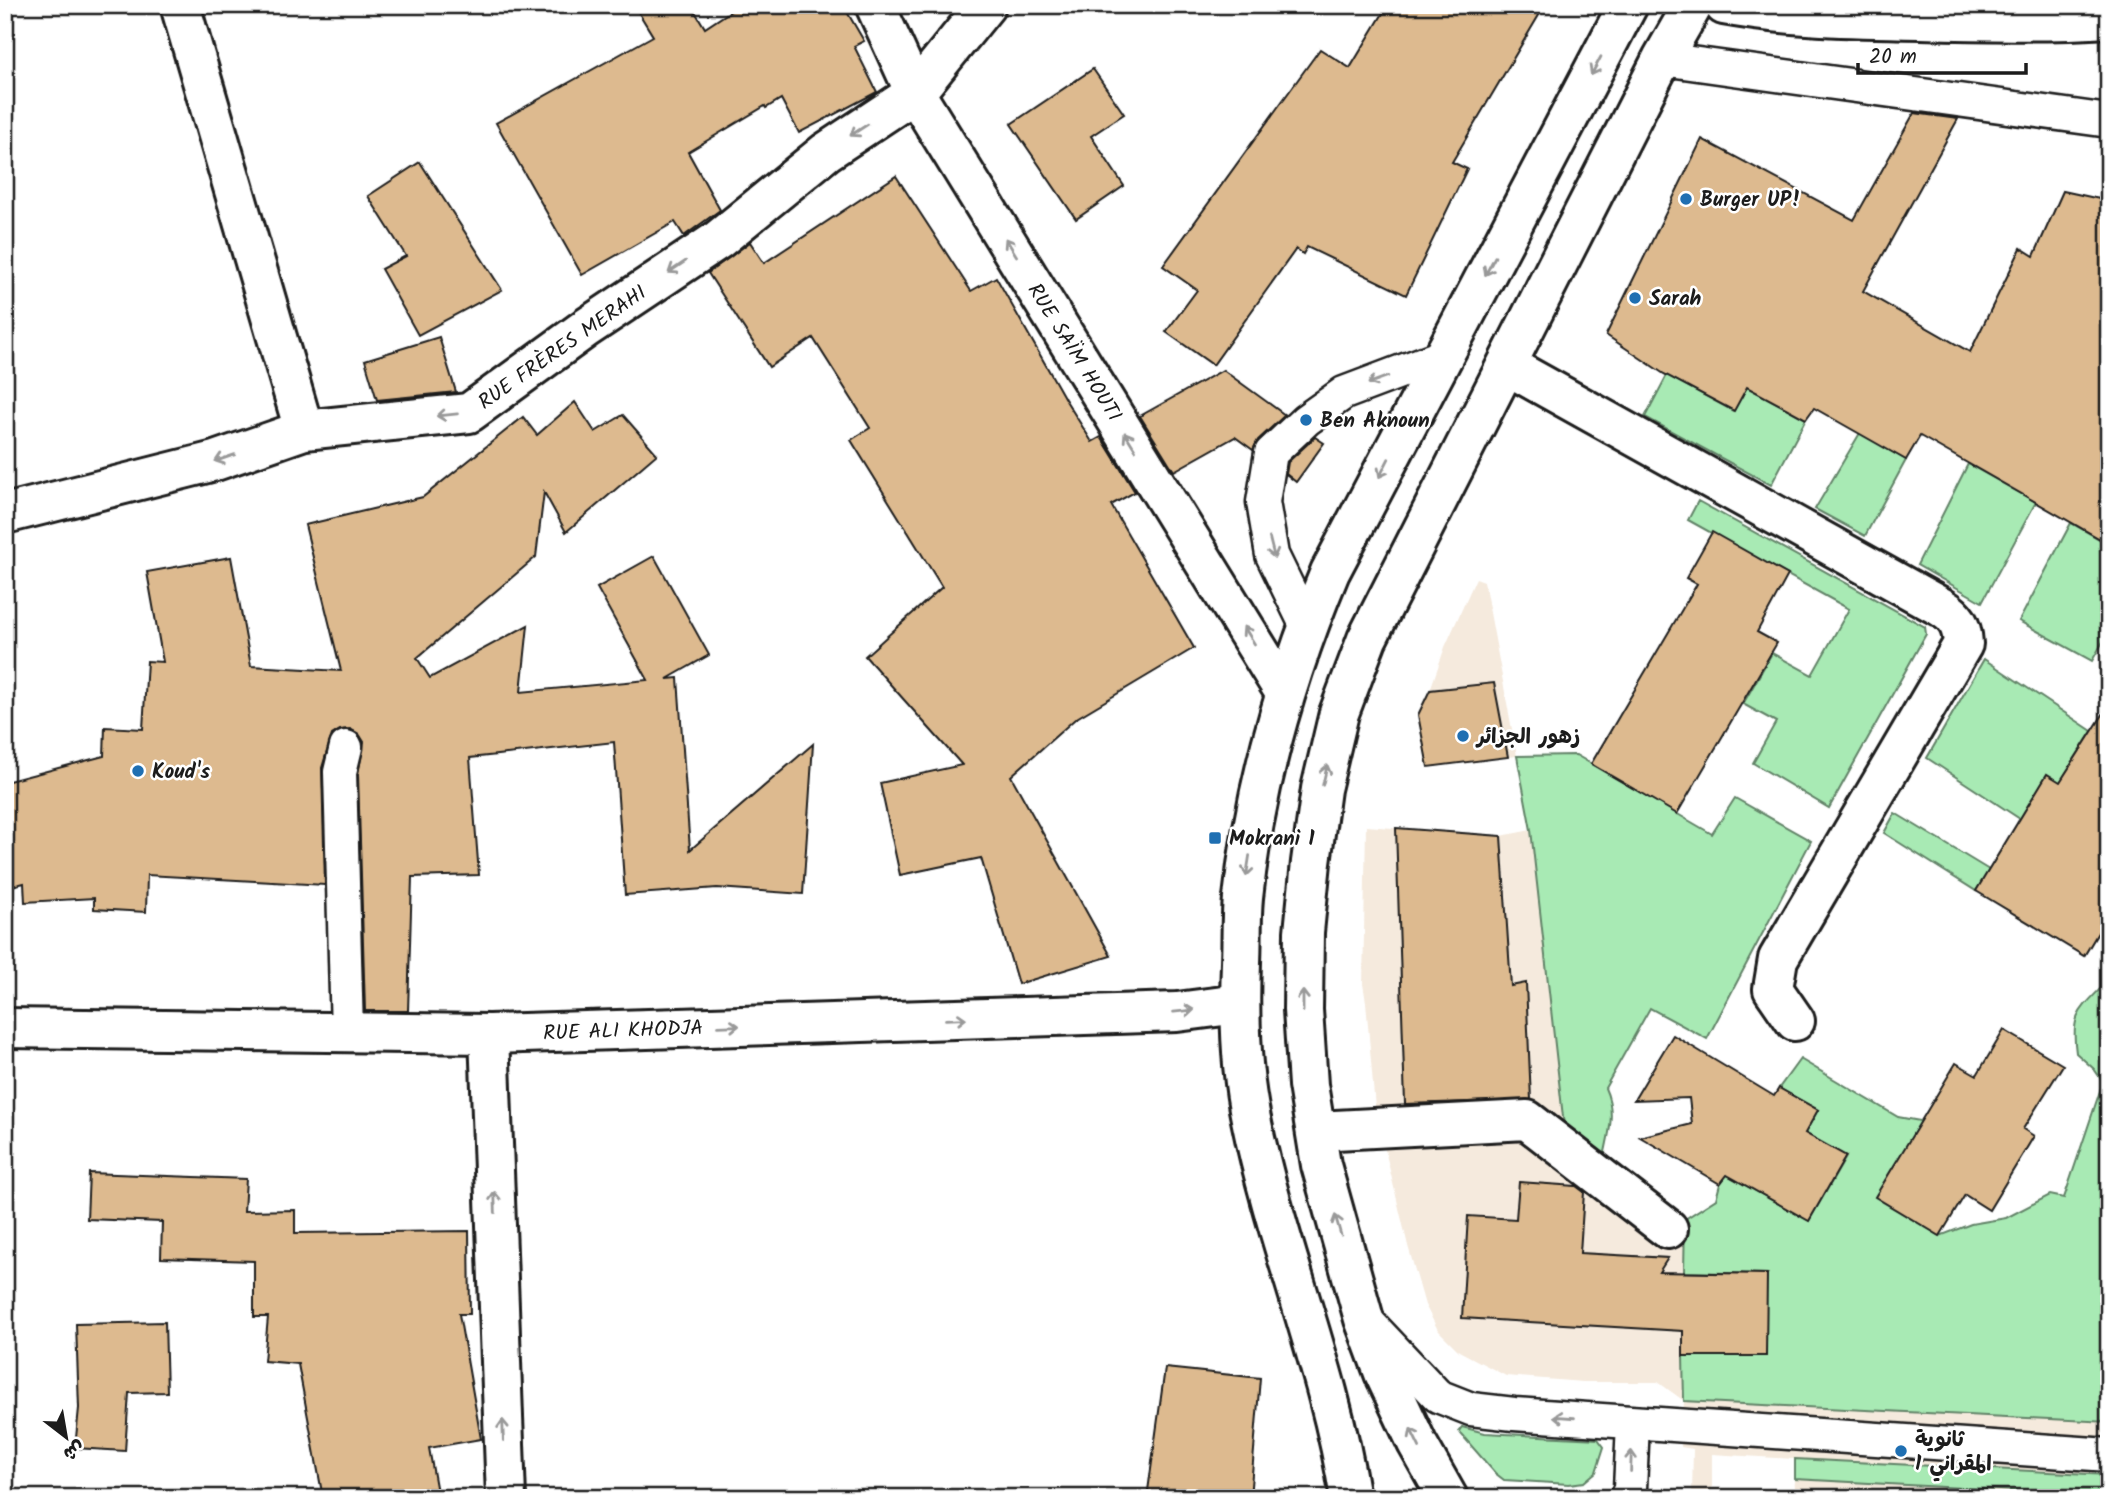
<svg xmlns="http://www.w3.org/2000/svg" width="2114" height="1503" font-family="Kalam,'Playpen Sans Arabic',sans-serif">
<style>
.built{fill:#f5eadd;fill-rule:evenodd}
.green{fill:#a8eab4;stroke:#628368;stroke-width:2}
.building{fill:#ddba8f;stroke:#1c1c1c;stroke-width:2}
.lines{fill:none;stroke-linecap:round;stroke-linejoin:round}
.service-casing{stroke:#1c1c1c;stroke-width:37}
.pedestrian-casing{stroke:#1c1c1c;stroke-width:44}
.minor-casing{stroke:#1c1c1c;stroke-width:44}
.primary-casing{stroke:#1c1c1c;stroke-width:44}
.service{stroke:#fff;stroke-width:32}
.pedestrian{stroke:#fff;stroke-width:38}
.minor{stroke:#fff;stroke-width:38}
.primary{stroke:#fff;stroke-width:38}
.oneway{stroke:#999}
.poi-dot{fill:#1f6fb2;stroke:#fff;stroke-width:2.5}
.labels{text-anchor:middle;stroke-width:5;stroke-linejoin:round;paint-order:stroke}
.poi-label{font-size:21px;font-weight:bold;fill:#1c1c1c;stroke:#fff;text-anchor:start}
.street-label{font-size:21px;fill:#1c1c1c;stroke:#fff}
</style>
<rect width="100%" height="100%" fill="#fff"/>
<filter id="ink" filterUnits="userSpaceOnUse"><feTurbulence type="fractalNoise" baseFrequency=".0143" numOctaves="2"/><feDisplacementMap in="SourceGraphic" scale="14" xChannelSelector="R" yChannelSelector="G"/><feConvolveMatrix kernelMatrix="1 2 1 2 8 2 1 2 1" color-interpolation-filters="sRGB"/></filter>
<g filter="url(#ink)">
<g class="built">
<polygon points="1476,578 1484,581 1517,756 1428,767 1430,690 1445,647"/>
<path d="M1366,826L1501,836L1531,830L1564,1126L1685,1219L1684,1401L2109,1422V1498H1679V1494H1692L1693,1449L1681,1447L1684,1401L1658,1382H1583L1506,1376L1459,1351L1438,1330L1425,1305L1408,1246L1375,1108L1366,1002L1363,984ZM1712,1454L1794,1459L1795,1492L1712,1488Z"/>
</g>
<g class="green">
<polygon points="1667,375 1733,411 1747,387 1806,419 1771,485 1645,417"/>
<polygon points="1860,433 1906,460 1865,536 1815,509"/>
<polygon points="1968,464 2036,502 1982,602 1917,565"/>
<polygon points="1698,501 1925,627 1926,634 1829,808 1753,763 1776,722 1743,704 1772,653 1812,675 1849,609 1688,520"/>
<polygon points="2109,522 2109,631 2092,661 2019,621 2071,523 2099,539"/>
<polygon points="1984,659 2092,731 2060,782 2020,819 1927,758"/>
<path d="M1576,755L1712,834L1735,798L1811,841L1707,1039L1650,1008L1605,1088C1616,1112 1609,1132 1604,1157L1564,1126L1531,830L1517,756Z"/>
<polygon points="1895,813 1989,870 1976,891 1884,833"/>
<path d="M2109,984V1422L1684,1401L1683,1356L1767,1274L1684,1272L1685,1219L1716,1199L1720,1184L1727,1175L1809,1221L1846,1157L1805,1133L1818,1110L1779,1088L1800,1059L1898,1117L1931,1123L1883,1202L1940,1236L1971,1224L2006,1218L2050,1195L2064,1198L2103,1082L2094,1069L2076,1053C2071,1015 2078,1012 2104,985Z"/>
<polygon points="1462,1427 1485,1433 1598,1439 1604,1447 1596,1472 1584,1482 1569,1484 1504,1480 1495,1473 1461,1434 1459,1431"/>
<polygon points="1795,1459 2109,1475 2109,1496 1795,1479"/>
</g>
<g class="building">
<polygon points="634,5 691,5 705,28 740,5 843,5 864,41 854,46 877,92 799,133 781,99 766,108 765,106 688,152 720,210 684,236 675,222 582,275 496,123 653,36"/>
<polygon points="1388,5 1545,5 1452,162 1467,169 1406,295 1307,247 1303,254 1296,249 1213,365 1166,332 1197,290 1163,266 1320,49 1350,68"/>
<polygon points="1093,69 1124,114 1091,136 1124,186 1076,219 1011,124"/>
<polygon points="1914,113 1958,119 1863,291 1970,352 2021,248 2034,256 2063,191 2109,201 2109,544 1920,436 1906,460 1814,408 1806,419 1747,387 1734,411 1664,374 1606,335 1702,139 1854,220"/>
<polygon points="420,162 502,290 418,335 381,269 406,256 368,196"/>
<polygon points="896,176 971,291 996,277 1065,399 1092,442 1101,437 1135,492 1111,505 1194,648 1075,719 1011,776 1111,956 1018,984 981,858 900,875 880,783 962,765 865,656 942,587 851,440 870,428 813,338 769,367 708,273 750,242 764,263"/>
<polygon points="439,337 456,392 377,400 365,360"/>
<polygon points="1223,370 1285,415 1258,440 1253,450 1235,437 1174,471 1140,416"/>
<polygon points="575,402 595,432 623,415 657,454 566,532 544,492 536,557 417,658 430,678 528,625 521,692 648,680 597,588 654,556 709,655 667,679 678,678 690,850 813,744 803,894 717,888 625,895 614,742 470,758 479,875 412,877 408,1011 365,1011 358,774 364,742 359,734 350,729 340,730 332,735 322,768 325,885 147,875 146,912 94,909 94,898 25,902 24,883 12,886 5,861 5,782 104,756 105,727 143,729 147,661 163,662 147,572 231,557 251,666 341,671 305,525 423,497 523,417 537,435"/>
<polygon points="1315,437 1324,443 1296,482 1286,474 1288,462"/>
<polygon points="1712,532 1788,575 1757,632 1777,643 1677,814 1591,764 1697,584 1686,578"/>
<polygon points="1494,683 1508,757 1428,767 1418,715 1430,690"/>
<polygon points="2109,705 2109,914 2084,956 1976,891 2047,774 2060,782"/>
<polygon points="1396,828 1501,836 1511,986 1526,983 1531,1100 1405,1104"/>
<polygon points="2004,1030 2063,1065 2023,1129 2034,1136 1989,1210 1965,1195 1940,1236 1875,1197 1956,1063 1977,1075"/>
<polygon points="1673,1035 1774,1096 1779,1088 1818,1110 1805,1133 1846,1156 1809,1221 1727,1175 1720,1184 1640,1137 1692,1124 1689,1098 1634,1100"/>
<polygon points="89,1173 246,1179 244,1211 295,1210 295,1233 469,1231 470,1314 459,1314 481,1439 429,1448 438,1498 323,1498 298,1364 264,1361 268,1317 254,1317 254,1261 161,1258 162,1222 87,1219"/>
<polygon points="1519,1182 1576,1186 1584,1192 1580,1253 1668,1258 1659,1272 1767,1274 1766,1356 1683,1356 1683,1331 1462,1318 1468,1216 1516,1219"/>
<polygon points="165,1322 167,1392 129,1393 125,1451 75,1448 79,1408 76,1324"/>
<polygon points="1165,1368 1260,1378 1250,1498 1147,1498"/>
</g>
<g class="lines">
<g class="service-casing">
<g id="service">
<polyline points="1662,59 2109,121"/>
<polyline points="1307,627 1272,555 1263,502 1271,453 1306,420 1344,393 1442,356"/>
<polyline points="346,747 340,772 347,1032"/>
<polyline points="1369,1323 1438,1396 1471,1409 1514,1414 2109,1455"/>
<polyline points="1626,1498 1630,1489 1633,1423"/>
</g>
</g>
<g class="pedestrian-casing">
<polyline id="pedestrian" points="1316,1131 1527,1120 1668,1229"/>
</g>
<g class="minor-casing">
<g id="minor">
<polyline points="180,5 304,430"/>
<polyline points="875,5 915,93 1285,693"/>
<path d="M1724,5C1789,17 1855,18 1921,19C1983,21 2047,22 2109,18"/>
<path d="M1508,366L1941,607C1956,616 1962,625 1963,644L1778,959L1773,989L1795,1021"/>
<polyline points="5,514 215,461 304,430 469,413 586,328 718,240 826,152 915,93 986,5"/>
<polyline points="5,1028 489,1034 1177,1012 1239,1004"/>
<polyline points="489,1034 506,1498"/>
</g>
</g>
<g class="primary-casing">
<g id="primary">
<path d="M1350,1498C1330,1369 1277,1247 1251,1119C1240,1067 1239,1015 1241,962C1242,941 1241,919 1243,898C1255,785 1286,677 1330,572L1628,5"/>
<polyline points="1448,1498 1417,1443 1384,1373 1364,1319 1321,1165 1308,1085 1303,1010 1304,932 1311,862 1321,789 1339,713 1367,639 1662,59 1693,5"/>
</g>
</g>
<use href="#service" class="service"/>
<use href="#pedestrian" class="pedestrian"/>
<use href="#minor" class="minor"/>
<use href="#primary" class="primary"/>
</g>
<defs><path id="oneway-shaft" d="M-6 0H5M1.5-3L5.5 0L1.5 3" fill="none" stroke-width="1.6" stroke-linecap="round" stroke-linejoin="round" transform="scale(1.75)"/></defs>
<g class="oneway">
<use href="#oneway-shaft" transform="translate(1596 66) rotate(118)"/>
<use href="#oneway-shaft" transform="translate(859 130) rotate(147)"/>
<use href="#oneway-shaft" transform="translate(1011 247) rotate(-122)"/>
<use href="#oneway-shaft" transform="translate(1490 266) rotate(118)"/>
<use href="#oneway-shaft" transform="translate(677 267) rotate(146)"/>
<use href="#oneway-shaft" transform="translate(1378 380) rotate(160)"/>
<use href="#oneway-shaft" transform="translate(447 415) rotate(174)"/>
<use href="#oneway-shaft" transform="translate(1130 441) rotate(-122)"/>
<use href="#oneway-shaft" transform="translate(225 458) rotate(161)"/>
<use href="#oneway-shaft" transform="translate(1384 468) rotate(117)"/>
<use href="#oneway-shaft" transform="translate(1272 548) rotate(76)"/>
<use href="#oneway-shaft" transform="translate(1249 635) rotate(-122)"/>
<use href="#oneway-shaft" transform="translate(1325 775) rotate(-77)"/>
<use href="#oneway-shaft" transform="translate(1248 866) rotate(99)"/>
<use href="#oneway-shaft" transform="translate(1303 1001) rotate(-90)"/>
<use href="#oneway-shaft" transform="translate(1184 1011) rotate(-6)"/>
<use href="#oneway-shaft" transform="translate(956 1019) rotate(-2)"/>
<use href="#oneway-shaft" transform="translate(729 1026) rotate(-2)"/>
<use href="#oneway-shaft" transform="translate(495 1202) rotate(-92)"/>
<use href="#oneway-shaft" transform="translate(1338 1225) rotate(-106)"/>
<use href="#oneway-shaft" transform="translate(1564 1417) rotate(-176)"/>
<use href="#oneway-shaft" transform="translate(503 1430) rotate(-92)"/>
<use href="#oneway-shaft" transform="translate(1415 1438) rotate(-116)"/>
<use href="#oneway-shaft" transform="translate(1631 1461) rotate(-88)"/>
</g>
</g>
<g class="poi-dot">
<circle cx="1686" cy="199" r="7"/>
<circle cx="1635" cy="298" r="7"/>
<circle cx="1306" cy="420" r="7"/>
<circle cx="1463" cy="736" r="7"/>
<circle cx="138" cy="771" r="7"/>
<rect x="1208" y="831" width="14" height="14" rx="3.5"/>
<circle cx="1901" cy="1451" r="7"/>
</g>
<g class="labels">
<g class="poi-label">
<text x="1700" y="206">Burger UP!</text>
<text x="1649" y="305">Sarah</text>
<text x="1320" y="427">Ben Aknoun</text>
<text x="1477" y="743">زهور الجزائر</text>
<text x="152" y="778">Koud's</text>
<text x="1229" y="845">Mokrani 1</text>
<text x="1915" y="1446">ثانوية<tspan x="1915" dy="24">المقراني 1</tspan></text>
</g>
<g class="street-label">
<text transform="translate(562 347) rotate(-35)" y="7">RUE FRÈRES MERAHI</text>
<text transform="translate(1075 352) rotate(58)" y="7">RUE SAÏM HOUTI</text>
<text transform="translate(623 1030) rotate(-2)" y="7">RUE ALI KHODJA</text>
</g>
</g>
<rect width="2114" height="1503" fill="none" stroke="#fff" stroke-width="28"/>
<rect x="14" y="14" width="2086" height="1475" fill="none" stroke="#1c1c1c" stroke-width="2.5" filter="url(#ink)"/>
<g transform="translate(66 1437) rotate(149)" stroke="#ffffff" stroke-width="5" paint-order="stroke">
<path d="M0-5L12 26L0 18L-12 26Z" fill="#1c1c1c"/>
<text y="-10" font-size="19" font-weight="bold" text-anchor="middle" fill="#1c1c1c">ش</text>
</g>
<path d="M1858 63v10h168v-10" fill="none" stroke="#1c1c1c" stroke-width="3.5"/>
<text x="1869" y="63" font-size="21" fill="#1c1c1c" stroke="#ffffff" stroke-width="5" paint-order="stroke">20 m</text>
</svg>
